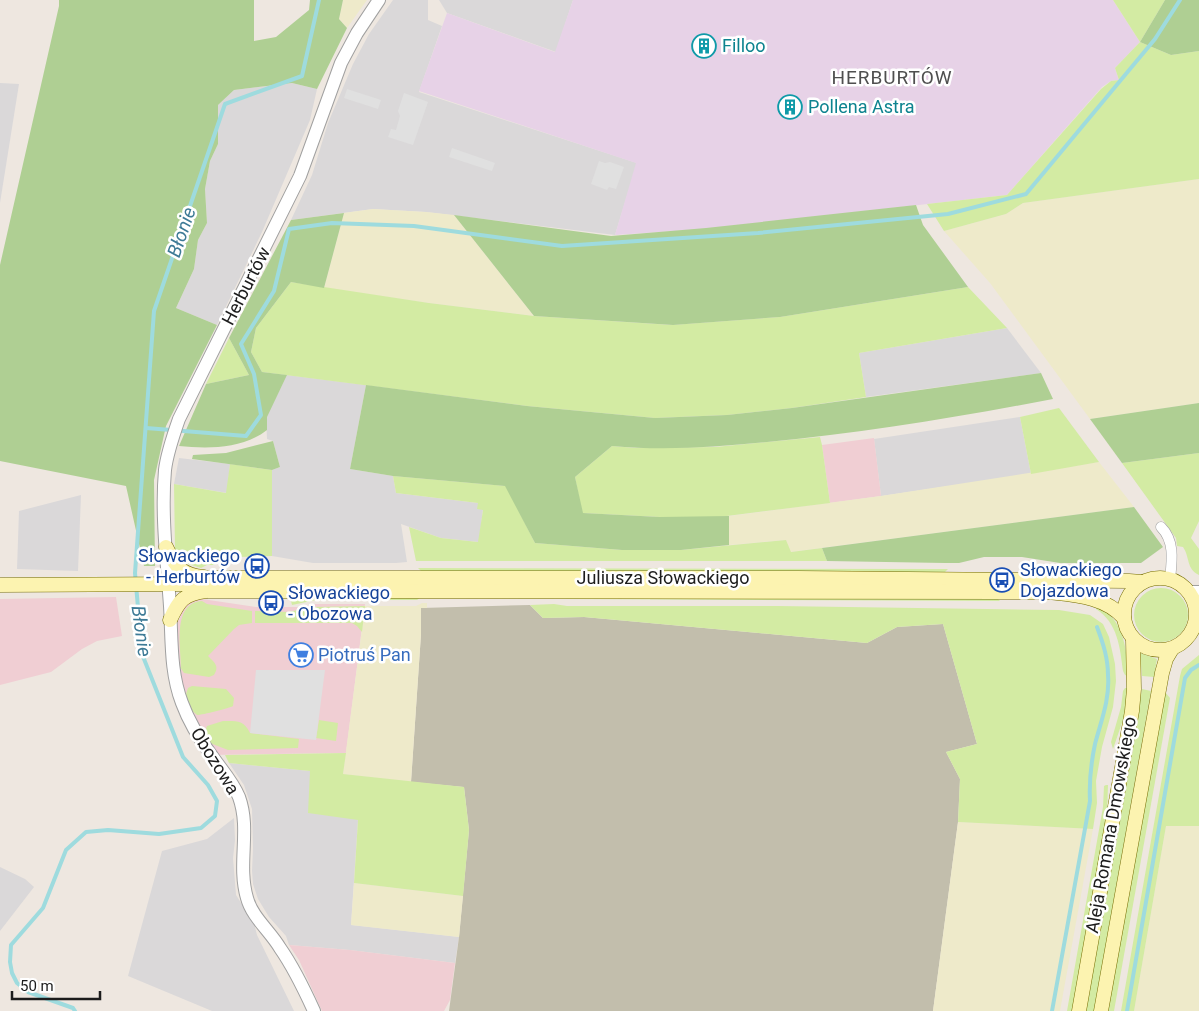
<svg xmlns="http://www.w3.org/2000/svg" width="1199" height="1011" font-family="Roboto,sans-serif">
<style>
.residential{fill:#dad8d9}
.commercial{fill:#f0ced3}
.industrial{fill:#e7d2e7}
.construction{fill:#c2beac}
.farmland{fill:#eeeaca}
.grass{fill:#d3eba3}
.forest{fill:#afcf93}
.parking{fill:#e0e0e0}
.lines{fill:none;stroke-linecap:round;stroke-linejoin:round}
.stream{stroke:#9edbde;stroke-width:4}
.minor-casing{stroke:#a0a0a0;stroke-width:11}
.tertiary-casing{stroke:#a0a0a0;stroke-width:14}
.secondary-casing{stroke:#756d00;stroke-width:15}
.minor{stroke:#fff;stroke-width:10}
.tertiary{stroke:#fff;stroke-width:12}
.secondary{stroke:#fcf3b0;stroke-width:14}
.labels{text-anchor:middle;stroke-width:5;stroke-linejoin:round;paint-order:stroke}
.culture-label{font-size:18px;fill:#0d838f;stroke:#fff;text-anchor:start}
.street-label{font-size:18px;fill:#1c1c1c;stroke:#fff}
.transit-label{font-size:18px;fill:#164399;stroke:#fff;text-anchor:start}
.shop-label{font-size:18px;fill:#366cbe;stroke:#fff;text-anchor:start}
.neighbourhood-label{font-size:19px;letter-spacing:1px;fill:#4f4f4f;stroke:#fff}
.water-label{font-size:19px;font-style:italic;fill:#3d7a96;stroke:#fff}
</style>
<rect width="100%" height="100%" fill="#eee7e0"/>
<g class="residential">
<polygon points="393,0 428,0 428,20 442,26 419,92 637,163 615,235 426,212 373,209 291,220 312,175 328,123 353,64 369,34"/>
<polygon points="439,0 573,0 556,52 447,13"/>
<polygon points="0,83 19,84 0,203"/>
<polygon points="292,83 317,89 310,120 262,232 217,325 176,308 194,269 198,240 207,223 205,189 210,161 218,144 218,105 234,90"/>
<polygon points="1007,328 1041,373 866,397 859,353"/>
<polygon points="287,375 366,385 350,469 393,476 396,493 478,503 483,509 479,542 441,538 401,524 407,562 396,563 313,563 272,556 272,470 280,467 273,441 267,439 266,417"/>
<polygon points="1020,417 1031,474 881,496 874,439"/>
<polygon points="179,458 230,464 227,493 174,484"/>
<polygon points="81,495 78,571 17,569 19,511"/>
<polygon points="229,763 310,771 358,820 351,925 459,937 455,963 350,950 289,945 286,936 269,917 258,899 253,884 252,871 253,848 252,809 244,785"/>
<polygon points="234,818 235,840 233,858 236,895 254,923 257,935 294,1011 212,1011 128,976 162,851 207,839"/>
<polygon points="0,867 25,879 34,887 0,931"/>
</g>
<g class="commercial">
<polygon points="874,438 881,496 830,503 822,445"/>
<polygon points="116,597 122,636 97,641 82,649 51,672 0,685 0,599"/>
<polygon points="202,599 256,607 299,607 312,604 365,604 346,753 211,755 182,703 170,620 179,620 183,609 187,604 193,600"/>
<polygon points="289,945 350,950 455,963 450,1000 444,1011 322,1011 299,960"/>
</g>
<polygon class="industrial" points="573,0 1113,0 1140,42 1115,68 1119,80 1111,81 1102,87 1007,195 706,229 615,235 636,163 419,91 447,13 555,52"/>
<polygon class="construction" points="530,605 543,618 584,617 867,643 897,627 943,624 977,744 946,752 960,779 958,822 933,1011 449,1011 459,937 469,830 464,787 411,782 421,634 421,608"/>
<g class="farmland">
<polygon points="343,0 367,0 347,28 339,19"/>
<polygon points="1199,179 1199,403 1090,419 990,283 944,231 1006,214 1023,203"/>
<polygon points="373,209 426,212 454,215 534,316 429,303 324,288 344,213"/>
<polygon points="1099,462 1134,507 790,552 786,540 729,545 729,516 881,496"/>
<polygon points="422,603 427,603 427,608 421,608 421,634 411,782 343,774 365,606 416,606"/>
<polygon points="958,822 1093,829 1060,1011 933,1011"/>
<polygon points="1166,826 1199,826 1199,1011 1134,1011"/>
<polygon points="354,883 463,896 459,937 351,925"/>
</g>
<g class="grass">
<polygon points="1113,0 1165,0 1140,42 1171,55 1199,51 1199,179 1023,203 1006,214 944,231 927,204 1007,195 1101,89 1111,81 1119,80 1115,68 1140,42"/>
<polygon points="291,282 429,303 534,316 672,325 780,317 968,287 1007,328 859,353 866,397 792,408 727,415 655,418 527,406 262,372 251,352 256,328"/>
<polygon points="229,338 249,375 206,384"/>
<polygon points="1059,408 1099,462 1031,474 1020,417"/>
<polygon points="820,437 822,445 830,503 719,517 660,517 582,513 575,477 612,446 636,448 715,447"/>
<path d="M1199,453V521L1191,538L1199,549V575C1186,569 1190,557 1183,547L1177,546L1176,538L1122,463Z"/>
<polygon points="230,464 272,470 272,556 235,557 213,565 207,565 201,568 188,564 179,556 175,549 174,484 226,493"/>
<polygon points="393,476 506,486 535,543 622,550 681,550 786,540 791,552 822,548 827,561 416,561 409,527 441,538 478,542 483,510 477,509 478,503 396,493"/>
<polygon points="418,568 948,569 945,572 421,571"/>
<circle cx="1161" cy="615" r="27"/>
<polygon points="315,597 421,597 417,600 316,600 292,605 291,601"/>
<polygon points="563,597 998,599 1000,601 567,599"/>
<path d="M202,601L207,604L252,611V623L239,625L234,629L208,656C214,662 220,666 214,675L209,677L184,673L180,667H181C181,646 172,603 202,601Z"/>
<polygon points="554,604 567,606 778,606 987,609 1059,610 1090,615 1103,624 1109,637 1115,664 1116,681 1113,707 1102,747 1096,781 1097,803 1093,829 958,822 960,779 946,752 977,744 943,624 897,627 867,643 584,617 543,618 530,605"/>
<polygon points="365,606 362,632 357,626 352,623 255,623 255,611 288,612 312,607"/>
<path d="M1096,607C1124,616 1127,651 1128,676L1125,675L1123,671C1120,648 1118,623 1096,609Z"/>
<polygon points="1140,653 1157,659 1154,677 1142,676"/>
<polygon points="1199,655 1199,826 1166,826 1134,1011 1121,1011 1180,676 1182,669"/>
<path d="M192,686L226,689L234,698L233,706C230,708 202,715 197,715L190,709L186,694L188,688Z"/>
<polygon points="1125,688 1128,688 1125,714 1113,749 1111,742 1121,707 1123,691"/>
<polygon points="1142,689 1151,691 1094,1011 1085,1011"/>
<polygon points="1165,692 1170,698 1114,1011 1108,1011"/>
<polygon points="319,720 338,723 336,741 316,738"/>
<path d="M223,721C237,721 244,720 250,733L299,739L298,748L228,750L210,743L204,735L207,726Z"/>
<polygon points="346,753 343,774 464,787 469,830 463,896 354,883 358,820 308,813 310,771 229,763 225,755"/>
<polygon points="1106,785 1108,785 1107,816 1072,1011 1067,1011 1103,807 1104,786"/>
</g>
<g class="forest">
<polygon points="59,0 254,0 254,41 276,37 309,10 310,0 343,0 339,19 347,28 317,89 292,83 234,90 218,105 218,144 210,161 205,189 207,223 198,240 194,269 176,308 217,325 166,426 154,480 155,566 144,566 126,486 0,461 0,265 59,6"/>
<polygon points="1165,0 1199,0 1199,51 1171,55 1140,42"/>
<polygon points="916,205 923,225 968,287 780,317 673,325 534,316 454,215 611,236 706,228"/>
<path d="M344,213L324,288L291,282L256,328L251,352L262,372L287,375L267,417V430C243,449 208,449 179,446L206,384L249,375L229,338L291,220Z"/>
<path d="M1041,373L1053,399C958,417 863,433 767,442C716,447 664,451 612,446L575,477L583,513L660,517L729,516V545L681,550H622L535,543L505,486L393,476L350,469L366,385L527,406L655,418L727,415L792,408Z"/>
<polygon points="1199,403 1199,453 1122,463 1090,419"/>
<polygon points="273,441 280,467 272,470 192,459 193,455 226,453"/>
<polygon points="1134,507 1163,547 1141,563 1060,563 1022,557 984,557 959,563 945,563 827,561 822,548"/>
</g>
<g class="parking">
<polygon points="347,89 381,100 378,109 344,98"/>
<polygon points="404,93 428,102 413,145 388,137 391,129 396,130 400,116 398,111"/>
<polygon points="452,148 495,163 492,171 449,157"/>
<polygon points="599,161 605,163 610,162 624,167 616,189 609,187 607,190 591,184"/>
<polygon points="256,670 325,670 316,740 250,733"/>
</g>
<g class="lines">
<g class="stream">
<polyline points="146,428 246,436 261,415 254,374 241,344 274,291 289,229 332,223 414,226 562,246 758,233 948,214 1026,194 1155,39 1180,0"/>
<polyline points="75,1011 73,1008 28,992 17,983 12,973 10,962 11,945 43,908 66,850 86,832 108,830 159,834 201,828 215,816 217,801 208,785 183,757 142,654 135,573 154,311 225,104 302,76 319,0"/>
<path d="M1052,1011L1090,801C1089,781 1091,763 1095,744C1101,721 1110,699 1108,675C1108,658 1103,643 1097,627"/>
<polyline points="1127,1011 1185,678 1191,670 1199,665"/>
</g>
<g class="minor-casing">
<path id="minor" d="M1161,527C1175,541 1172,561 1170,579"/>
</g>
<g class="tertiary-casing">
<g id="tertiary">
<polyline points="1189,592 1199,592"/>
<polyline points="1197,618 1199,616"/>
<path d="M314,1011C304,989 294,968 280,948C270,931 252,917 247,898C237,864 251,830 239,797C233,782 221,769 212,756C200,740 189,722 182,703C170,672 172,639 170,606C167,562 161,515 165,470C167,453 173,436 179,419L300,176L341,63L357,33L379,0"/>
</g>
</g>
<g class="secondary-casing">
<g id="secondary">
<path d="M166,547C175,566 181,575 204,577"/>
<circle cx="1160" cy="614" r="36"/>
<polyline points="0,585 184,584 209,578 799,578 1129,581 1142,582"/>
<path d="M187,585L209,591L1047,592C1074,595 1105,596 1124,618"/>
<path d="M170,620C179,600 184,594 206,591"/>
<polyline points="1079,1011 1132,711 1134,689 1133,639"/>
<polyline points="1101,1011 1162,673 1166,659 1172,649"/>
</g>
</g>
<use href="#minor" class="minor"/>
<use href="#tertiary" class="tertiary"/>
<use href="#secondary" class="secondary"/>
</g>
<defs>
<g id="building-ring" transform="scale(1.25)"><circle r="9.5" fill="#fff" stroke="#0f9aa8" stroke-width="1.5"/><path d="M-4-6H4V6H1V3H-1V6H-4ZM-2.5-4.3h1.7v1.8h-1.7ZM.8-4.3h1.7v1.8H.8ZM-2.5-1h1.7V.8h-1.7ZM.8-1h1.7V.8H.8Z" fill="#0f9aa8"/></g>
<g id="bus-ring" transform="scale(1.25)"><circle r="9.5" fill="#fff" stroke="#1a4fb4" stroke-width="1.5"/><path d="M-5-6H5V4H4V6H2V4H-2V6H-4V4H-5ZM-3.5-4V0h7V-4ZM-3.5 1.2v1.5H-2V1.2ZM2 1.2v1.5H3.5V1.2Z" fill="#1a4fb4"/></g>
<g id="supermarket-ring" transform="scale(1.25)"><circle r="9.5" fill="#fff" stroke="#3f7fe0" stroke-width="1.5"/><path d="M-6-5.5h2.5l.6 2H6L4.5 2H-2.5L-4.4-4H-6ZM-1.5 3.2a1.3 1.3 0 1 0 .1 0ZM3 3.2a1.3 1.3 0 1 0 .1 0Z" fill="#3f7fe0"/></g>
</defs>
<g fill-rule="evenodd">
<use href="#building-ring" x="704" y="46"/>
<use href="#building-ring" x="790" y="107"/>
<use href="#bus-ring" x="257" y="566"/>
<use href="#bus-ring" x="1002" y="580"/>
<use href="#bus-ring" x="271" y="603"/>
<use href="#supermarket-ring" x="301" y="655"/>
</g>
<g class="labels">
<g class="culture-label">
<text x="722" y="52">Filloo</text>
<text x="808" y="113">Pollena Astra</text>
</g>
<g class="street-label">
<text transform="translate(246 286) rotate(-63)" y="6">Herburtów</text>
<text x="663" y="584">Juliusza Słowackiego</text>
<text transform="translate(215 761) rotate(58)" y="6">Obozowa</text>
<text transform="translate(1111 825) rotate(-80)" y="6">Aleja Romana Dmowskiego</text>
</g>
<g class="transit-label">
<text x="240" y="562" text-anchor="end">Słowackiego<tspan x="240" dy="21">- Herburtów</tspan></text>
<text x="1020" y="576">Słowackiego<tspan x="1020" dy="21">Dojazdowa</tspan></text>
<text x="288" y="599">Słowackiego<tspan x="288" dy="21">- Obozowa</tspan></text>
</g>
<g class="shop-label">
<text x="318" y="661">Piotruś Pan</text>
</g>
<g class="neighbourhood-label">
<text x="892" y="84">HERBURTÓW</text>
</g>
<g class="water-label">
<text transform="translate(181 232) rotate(-71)" y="7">Błonie</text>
<text transform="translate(142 631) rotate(82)" y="7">Błonie</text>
</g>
</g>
<path d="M12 991v8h88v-8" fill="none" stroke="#1c1c1c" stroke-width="2.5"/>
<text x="20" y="991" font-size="15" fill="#1c1c1c" stroke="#ffffff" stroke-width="4" paint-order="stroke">50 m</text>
</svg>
